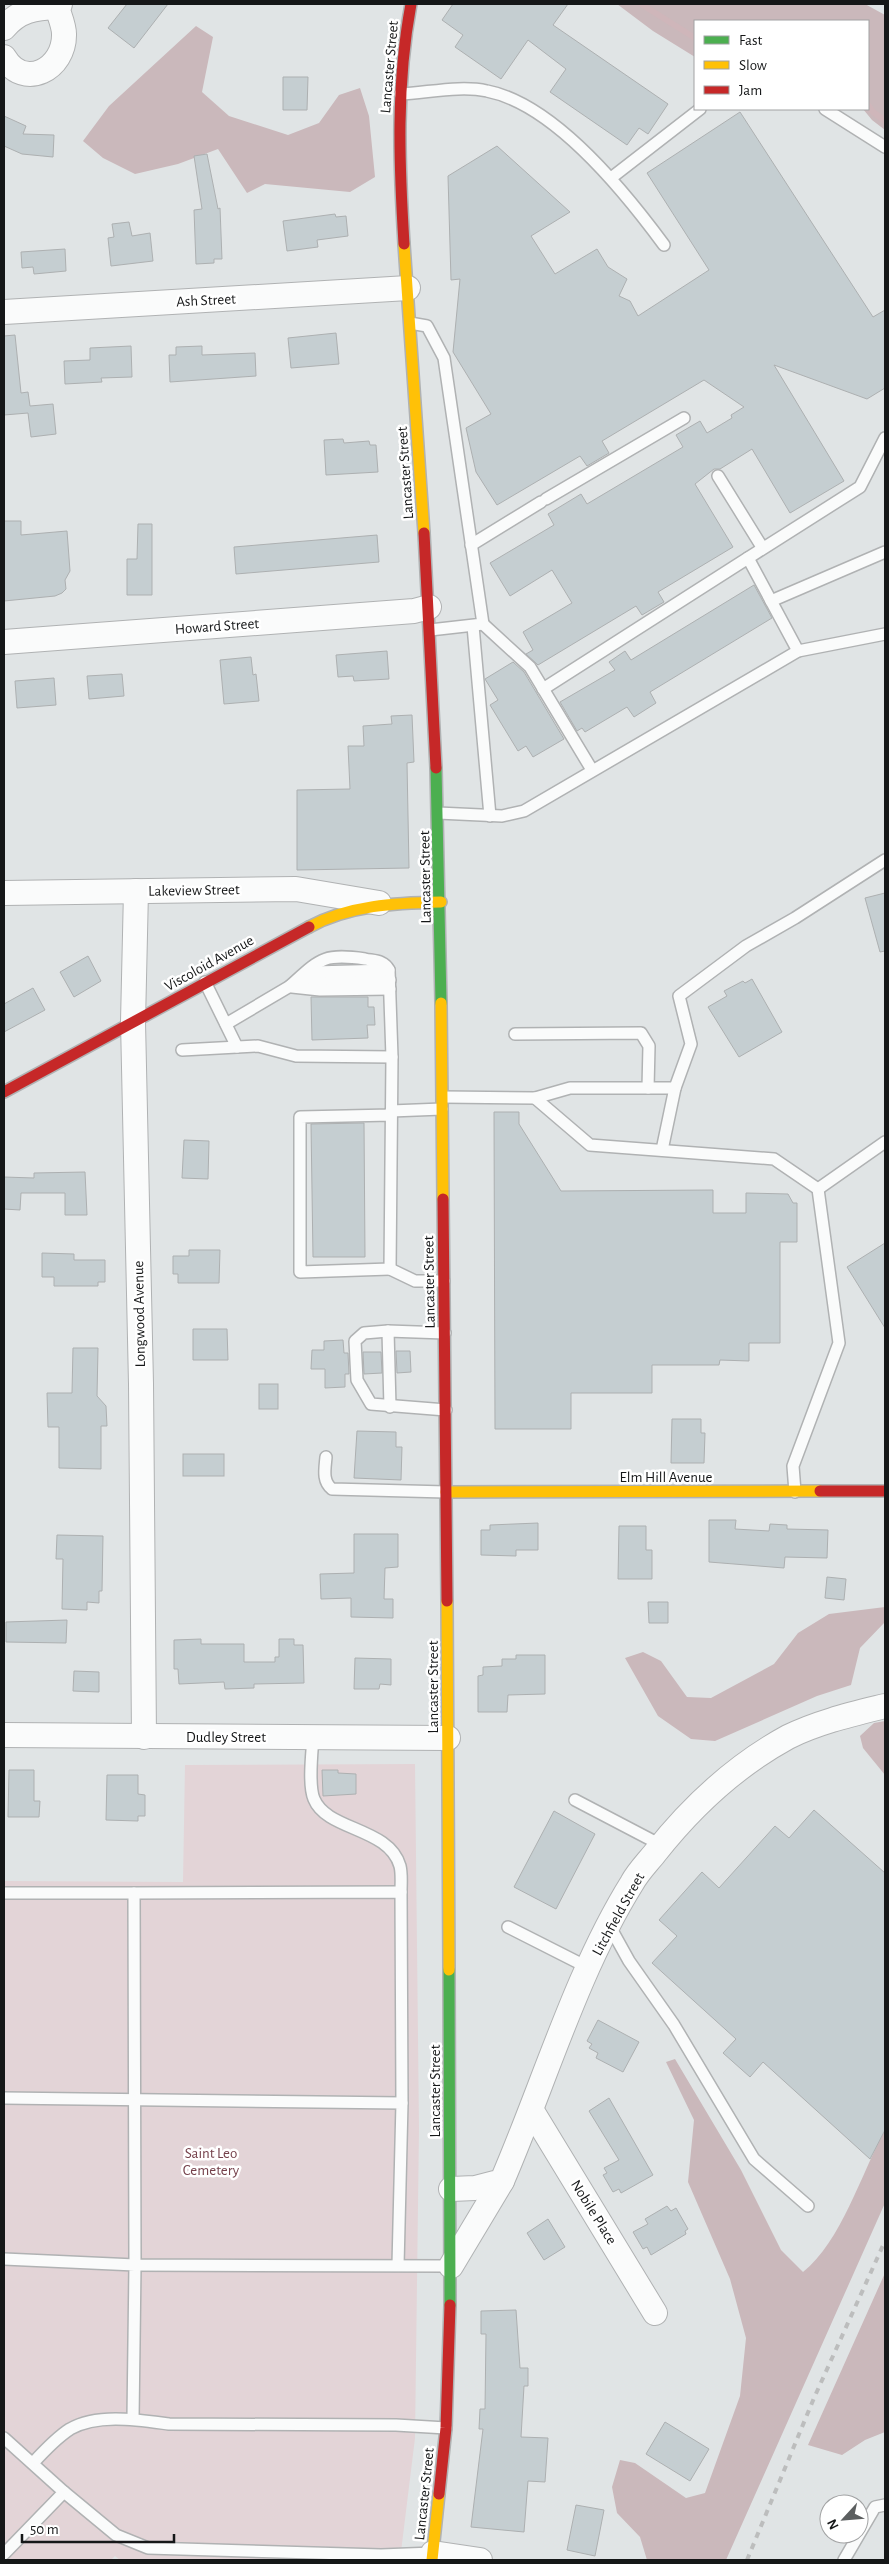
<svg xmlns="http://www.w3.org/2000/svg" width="889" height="2564" font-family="'Alegreya Sans',sans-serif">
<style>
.green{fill:#e3d4d7}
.forest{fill:#cab8bb}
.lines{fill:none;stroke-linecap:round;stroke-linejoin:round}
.stream{stroke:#cfb6ba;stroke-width:6}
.building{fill:#c5ced1;stroke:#adb0b1}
.lane-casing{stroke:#b0b2b3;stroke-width:14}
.street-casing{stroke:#b0b2b3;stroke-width:26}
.fast-casing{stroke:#b0b2b3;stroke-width:14}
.slow-casing{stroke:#b0b2b3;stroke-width:14}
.jam-casing{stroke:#b0b2b3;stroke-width:14}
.lane{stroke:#fafbfb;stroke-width:11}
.street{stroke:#fafbfb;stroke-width:24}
.fast{stroke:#4caf50;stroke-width:11}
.slow{stroke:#ffc107;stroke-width:11}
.jam{stroke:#c62828;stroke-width:11}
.rail{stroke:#bcbdbd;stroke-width:4;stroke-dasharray:6 6;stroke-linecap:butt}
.labels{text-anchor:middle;stroke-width:5;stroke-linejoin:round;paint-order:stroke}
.street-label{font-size:15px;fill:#151718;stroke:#fff}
.park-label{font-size:15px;fill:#75414b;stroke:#fff}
</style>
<rect width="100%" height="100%" fill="#e0e4e5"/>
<polygon class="green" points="415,1764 419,2128 415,2438 400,2560 120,2560 115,2556 111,2560 4,2560 4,1881 183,1882 185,1765"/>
<g class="forest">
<polygon points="617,4 865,4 885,15 885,130 872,120 863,109 868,109 868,21 695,21 695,57 653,31"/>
<polygon points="196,26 213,37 202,92 229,116 288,135 319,123 339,95 360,88 369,116 375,177 350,192 265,184 247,193 218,149 178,164 135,174 103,158 83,141 109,106"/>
<polygon points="885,1607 885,1622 860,1648 851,1685 817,1696 715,1741 691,1739 658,1716 625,1658 643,1652 661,1661 687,1697 711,1698 774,1664 798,1633 829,1614"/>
<polygon points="885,1721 885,1775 863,1748 860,1736 874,1723"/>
<path d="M675,2059L741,2170L781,2250L803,2272C841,2242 861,2174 885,2130V2203L726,2560H647L640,2537L617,2513L612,2487L620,2460L635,2463L686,2498L705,2493L740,2396L746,2338L730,2279L688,2182L694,2120L666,2062Z"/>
<polygon points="885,2273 885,2432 865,2440 842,2455 808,2445"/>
</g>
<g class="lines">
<g class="stream">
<polyline points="641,4 695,38"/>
<polyline points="868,105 873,112 885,121"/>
</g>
</g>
<g class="building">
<polygon points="127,4 168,4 134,48 108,28"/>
<polygon points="453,4 568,4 553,25 668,104 648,134 639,128 627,145 550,92 566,69 528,40 501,79 455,47 463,35 442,20"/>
<polygon points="283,77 308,77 307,110 283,110"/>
<polygon points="740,112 873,317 885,310 885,388 867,399 774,365 844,481 790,513 752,449 720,469 714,469 695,484 733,547 658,592 664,602 642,615 636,606 538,665 526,654 533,650 523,632 572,603 552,570 510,596 490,563 554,525 548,514 581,494 587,504 683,447 676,435 700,421 707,433 732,418 731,415 744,407 704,380 602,441 609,453 587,466 580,456 497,505 476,472 466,428 491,414 453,352 460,279 451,280 448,176 497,146 570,212 531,236 555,274 597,249 608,267 627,279 619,296 630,301 638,316 709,270 647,173"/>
<polygon points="4,116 26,126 23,134 54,135 53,157 22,154 4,146"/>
<polygon points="207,154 218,209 220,208 222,259 214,259 214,263 196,264 194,210 202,209 194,156"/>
<polygon points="335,214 336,217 346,216 348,236 317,240 318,247 287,251 283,221"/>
<polygon points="129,222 132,236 150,233 153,261 111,266 108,238 114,237 112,224"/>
<polygon points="65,249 66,271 34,274 33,267 22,268 21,252"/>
<polygon points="336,333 339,364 291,368 288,338"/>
<polygon points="15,335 21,393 28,392 30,406 53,404 56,434 31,437 28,413 4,415 4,336"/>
<polygon points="131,346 132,377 101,378 102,382 65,384 64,361 90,360 90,348"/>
<polygon points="202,346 202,355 255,353 256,376 170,382 169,355 176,355 176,347"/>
<polygon points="343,439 344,443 369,441 370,445 376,445 378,472 326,475 324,440"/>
<polygon points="4,521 21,521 21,535 67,531 70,571 65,580 66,589 62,593 55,596 4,601"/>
<polygon points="138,524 152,524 152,595 127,595 127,559 137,559"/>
<polygon points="377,535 379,562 236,574 234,547"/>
<polygon points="754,585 772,618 650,692 656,703 634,717 627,707 585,732 582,728 577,731 560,702 615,670 609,662 625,651 631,660"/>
<polygon points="387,651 389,679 354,681 353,676 338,677 336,655"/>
<polygon points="251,657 253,675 256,674 259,701 224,704 220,660"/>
<polygon points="513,662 524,672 564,739 533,757 526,746 518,751 490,705 498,700 485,679"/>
<polygon points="122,674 124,696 89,699 87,676"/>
<polygon points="54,678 56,705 17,708 15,681"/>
<polygon points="412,715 414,762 407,763 409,868 297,870 297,790 350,789 348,746 364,746 363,726 392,724 391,716"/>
<polygon points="885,893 885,951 880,952 865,898"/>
<polygon points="88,956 101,981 74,997 60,972"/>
<polygon points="752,979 782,1032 739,1057 708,1007 727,996 724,991 743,981 745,983"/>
<polygon points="33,988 45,1010 4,1032 4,1004"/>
<polygon points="311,997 368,997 368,1007 374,1007 375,1025 367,1025 368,1038 312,1040"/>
<polygon points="494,1112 519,1112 519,1124 561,1191 713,1190 713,1213 746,1213 746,1193 788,1194 793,1203 797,1203 797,1242 780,1242 780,1343 749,1343 749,1361 720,1360 719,1365 652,1365 652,1393 571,1393 571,1429 495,1429"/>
<polygon points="364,1123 365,1257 313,1257 311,1124"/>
<polygon points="184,1140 209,1141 208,1179 182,1178"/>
<polygon points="85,1172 87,1215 65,1215 65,1193 21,1193 20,1210 4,1209 4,1177 34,1178 34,1173"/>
<polygon points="885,1243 885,1328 847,1267"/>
<polygon points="189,1250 220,1250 219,1283 178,1283 178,1274 173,1274 173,1256 189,1256"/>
<polygon points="42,1253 74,1254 74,1260 105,1260 105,1282 98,1282 98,1286 54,1286 54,1277 42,1277"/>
<polygon points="193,1329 227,1329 228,1360 193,1360"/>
<polygon points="343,1340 344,1353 348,1353 349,1374 345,1374 345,1387 325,1388 325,1369 311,1369 312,1350 324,1350 324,1341"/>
<polygon points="73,1348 98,1348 97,1396 106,1406 107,1426 101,1426 101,1469 59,1468 59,1427 48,1427 47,1393 72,1393"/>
<polygon points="396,1351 410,1351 411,1372 397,1373"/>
<polygon points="363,1352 381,1352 382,1373 364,1374"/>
<rect x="259" y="1384" width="19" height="25"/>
<polygon points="672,1419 701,1419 701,1433 705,1433 704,1463 671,1463"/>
<polygon points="357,1431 396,1432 396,1447 402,1447 401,1480 354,1478"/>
<rect x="183" y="1454" width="41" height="22"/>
<polygon points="709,1520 736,1520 735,1529 769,1531 770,1524 787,1525 787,1529 828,1530 827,1558 785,1557 784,1568 709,1562"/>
<polygon points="538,1523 538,1550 516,1550 516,1556 481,1555 481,1530 490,1530 490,1525"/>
<polygon points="619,1526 646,1526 646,1550 652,1550 652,1579 618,1579"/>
<polygon points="354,1534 398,1534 398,1567 385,1568 384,1599 393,1599 393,1618 351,1617 351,1598 321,1599 320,1574 354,1573"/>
<polygon points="57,1535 103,1536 102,1591 99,1591 99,1603 87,1602 87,1610 62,1609 63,1559 56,1559"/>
<polygon points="827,1577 846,1579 844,1600 825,1598"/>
<polygon points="648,1602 668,1602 668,1623 649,1623"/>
<polygon points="67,1620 66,1643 6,1642 6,1622"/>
<polygon points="201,1639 201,1644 244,1644 244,1662 275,1662 275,1657 279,1657 279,1639 294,1639 294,1645 303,1645 304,1683 254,1684 254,1688 225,1689 224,1682 179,1684 178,1669 174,1669 174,1640"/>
<polygon points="516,1655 545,1655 545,1694 508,1695 507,1712 478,1712 478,1676 483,1675 483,1667 502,1666 502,1659 516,1659"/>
<polygon points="355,1658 391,1659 391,1685 380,1684 379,1689 354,1689"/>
<polygon points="74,1671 99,1672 99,1692 73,1691"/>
<polygon points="9,1770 34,1770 34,1801 40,1801 39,1817 8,1817"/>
<polygon points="322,1770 338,1770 338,1773 356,1774 356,1794 323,1796"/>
<polygon points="107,1775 138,1775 138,1794 145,1795 145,1816 138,1816 138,1821 106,1820"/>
<polygon points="814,1810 885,1873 885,2130 870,2159 763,2062 750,2077 723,2053 736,2039 652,1963 677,1936 659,1920 702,1872 719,1888 775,1826 789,1838"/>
<polygon points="554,1811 595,1834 556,1909 514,1887"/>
<polygon points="598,2020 639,2042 623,2072 596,2058 598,2053 589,2048 592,2044 587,2041"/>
<polygon points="609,2098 653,2175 621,2193 619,2189 613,2192 603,2175 607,2173 604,2168 619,2160 589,2111"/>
<polygon points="667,2206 671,2211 676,2208 688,2229 685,2231 686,2234 651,2255 647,2247 643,2249 633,2232 648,2224 645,2219"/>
<polygon points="548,2219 565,2247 544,2260 527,2233"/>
<polygon points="516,2310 520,2368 528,2368 528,2386 524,2386 521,2437 548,2438 545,2482 528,2481 524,2532 471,2527 483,2429 479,2429 480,2409 485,2409 486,2334 481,2334 481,2311"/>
<polygon points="665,2422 709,2449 690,2481 646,2454"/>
<polygon points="576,2505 604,2510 595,2556 567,2550"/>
</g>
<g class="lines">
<g class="lane-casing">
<g id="lane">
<path d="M400,94C427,93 460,85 487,91C554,104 625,192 664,245"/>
<polyline points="825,109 885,147"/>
<polyline points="611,178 700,109"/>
<polyline points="410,323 427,326 444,358 483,624 430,630"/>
<polyline points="718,476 762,547"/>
<polyline points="546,499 684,418"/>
<polyline points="471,545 541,502"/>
<polyline points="748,558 860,487 885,438"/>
<polyline points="771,601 885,552"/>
<polyline points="483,624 530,667 592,770"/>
<polyline points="473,626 490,816"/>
<polyline points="543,689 748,558 798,651"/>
<polyline points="438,813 502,816 524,811 798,651 885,634"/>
<polyline points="205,982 237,1047"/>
<polyline points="301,982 320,980 390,980"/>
<path d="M290,986C320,959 323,953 365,959C374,961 384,960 389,970L392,1057L390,1269L300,1272V1117L391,1115"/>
<polyline points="292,987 320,990 390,989"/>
<polyline points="226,1024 314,972 389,970"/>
<polyline points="515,1034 641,1033 649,1046 648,1088"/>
<polyline points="182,1050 258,1046 296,1056 392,1057"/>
<polyline points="675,1088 691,1044 679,996 746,946 795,918 885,860"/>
<polyline points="443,1097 535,1098 570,1088 675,1088 662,1150"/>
<polyline points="535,1098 590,1145 774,1159 818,1189 839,1343 793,1466 795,1492"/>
<polyline points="391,1111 442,1109"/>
<polyline points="818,1189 885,1142"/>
<polyline points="390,1269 415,1281 444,1281"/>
<polyline points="388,1331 390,1407"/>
<polyline points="445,1333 388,1331 364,1333 355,1341 357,1380 371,1404 446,1410"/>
<path d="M326,1457C325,1469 322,1481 332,1489L446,1492"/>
<path d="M313,1737C312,1753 308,1785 314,1799C327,1831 389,1827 400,1866C402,1874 401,1884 401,1892"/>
<polyline points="575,1800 661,1845"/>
<polyline points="4,1893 134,1893 135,2265 451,2266"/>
<polyline points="134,1893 401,1892 402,2103"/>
<polyline points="609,1925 629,1961 674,2025 754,2159 808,2206"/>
<polyline points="508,1927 589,1968"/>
<polyline points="4,2098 402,2103 398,2265"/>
<polyline points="4,2259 135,2265 133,2419"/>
<polyline points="4,2438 64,2492 4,2554"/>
<path d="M33,2463C44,2451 56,2438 70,2429C98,2413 139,2420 169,2424L396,2425L446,2428"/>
<polyline points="64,2492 116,2535 148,2548 381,2555 433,2553"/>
<polyline points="844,2560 875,2507 885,2505"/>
</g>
</g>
<g class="street-casing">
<g id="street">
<path d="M4,28C19,10 35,8 57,7L60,4"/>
<path d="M4,57C24,91 65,69 64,34C64,25 59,15 57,7"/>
<polyline points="4,312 408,288"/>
<polyline points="4,642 414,611 429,607"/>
<polyline points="136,891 133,1022 141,1384 144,1737"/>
<polyline points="4,893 296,889 379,903"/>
<polyline points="4,1735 448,1738"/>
<polyline points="532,2111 655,2313"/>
<path d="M451,2189L475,2188L502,2181C544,2084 576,1973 632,1883C638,1872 647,1863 655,1853C692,1806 735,1766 788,1737C818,1722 853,1714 885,1706"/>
<polyline points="451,2266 502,2181"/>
<polyline points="433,2553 480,2560"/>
</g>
</g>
<g class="fast-casing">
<g id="fast">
<polyline points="436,768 441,1003"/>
<polyline points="449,1970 450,2305"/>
</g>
</g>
<g class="slow-casing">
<g id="slow">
<polyline points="404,244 424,533"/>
<path d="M309,927C349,905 396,903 441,902"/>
<polyline points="441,1003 443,1199"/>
<polyline points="446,1492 820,1491"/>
<polyline points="447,1601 449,1970"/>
<polyline points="432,2560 439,2494"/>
</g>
</g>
<g class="jam-casing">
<g id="jam">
<path d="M404,244C399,163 396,84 411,4"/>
<polyline points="424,533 436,768"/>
<polyline points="4,1092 309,927"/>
<polyline points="443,1199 447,1601"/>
<polyline points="820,1491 885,1491"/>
<polyline points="439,2494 446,2428 450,2305"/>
</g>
</g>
<use href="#lane" class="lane"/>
<use href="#street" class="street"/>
<use href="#fast" class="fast"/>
<use href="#slow" class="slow"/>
<use href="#jam" class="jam"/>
<polyline class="rail" points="747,2560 814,2398 885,2241"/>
</g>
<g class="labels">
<g class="street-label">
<text transform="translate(389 67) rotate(-85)" y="5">Lancaster Street</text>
<text transform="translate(206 300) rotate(-3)" y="5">Ash Street</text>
<text transform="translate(405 473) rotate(-94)" y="5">Lancaster Street</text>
<text transform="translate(217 626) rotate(-4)" y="5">Howard Street</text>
<text transform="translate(425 877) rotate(-91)" y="5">Lancaster Street</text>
<text transform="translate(194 890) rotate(-1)" y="5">Lakeview Street</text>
<text transform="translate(209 963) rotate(-29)" y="5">Viscoloid Avenue</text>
<text transform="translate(429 1282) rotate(-91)" y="5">Lancaster Street</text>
<text transform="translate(139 1314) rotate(-91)" y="5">Longwood Avenue</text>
<text x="666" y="1482">Elm Hill Avenue</text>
<text transform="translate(433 1687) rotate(-90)" y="5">Lancaster Street</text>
<text x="226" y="1742">Dudley Street</text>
<text transform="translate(618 1914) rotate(-61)" y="5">Litchfield Street</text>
<text transform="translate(435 2091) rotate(-90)" y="5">Lancaster Street</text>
<text transform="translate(594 2212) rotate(58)" y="5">Nobile Place</text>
<text transform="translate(424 2494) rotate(-84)" y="5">Lancaster Street</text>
</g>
<g class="park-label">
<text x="211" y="2158">Saint Leo<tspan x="211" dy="17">Cemetery</tspan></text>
</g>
</g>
<rect width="889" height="2564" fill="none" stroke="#151718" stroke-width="10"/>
<rect x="694" y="20" width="175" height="90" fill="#ffffff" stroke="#a1a2a3"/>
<rect x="704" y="36" width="25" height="8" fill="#4caf50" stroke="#a1a2a3"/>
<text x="739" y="45" font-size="15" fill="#151718">Fast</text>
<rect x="704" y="61" width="25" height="8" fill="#ffc107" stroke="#a1a2a3"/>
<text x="739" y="70" font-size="15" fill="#151718">Slow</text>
<rect x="704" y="86" width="25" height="8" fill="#c62828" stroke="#a1a2a3"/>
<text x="739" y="95" font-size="15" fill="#151718">Jam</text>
<g transform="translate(844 2519) rotate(244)"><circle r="24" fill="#ffffff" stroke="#a1a2a3"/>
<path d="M0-4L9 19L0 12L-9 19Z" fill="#5c5f60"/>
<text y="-8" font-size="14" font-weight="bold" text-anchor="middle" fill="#151718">N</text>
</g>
<path d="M22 2534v8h152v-8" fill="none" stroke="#151718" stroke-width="2.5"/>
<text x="30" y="2534" font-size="15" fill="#151718" stroke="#ffffff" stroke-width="4" paint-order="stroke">50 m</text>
</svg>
